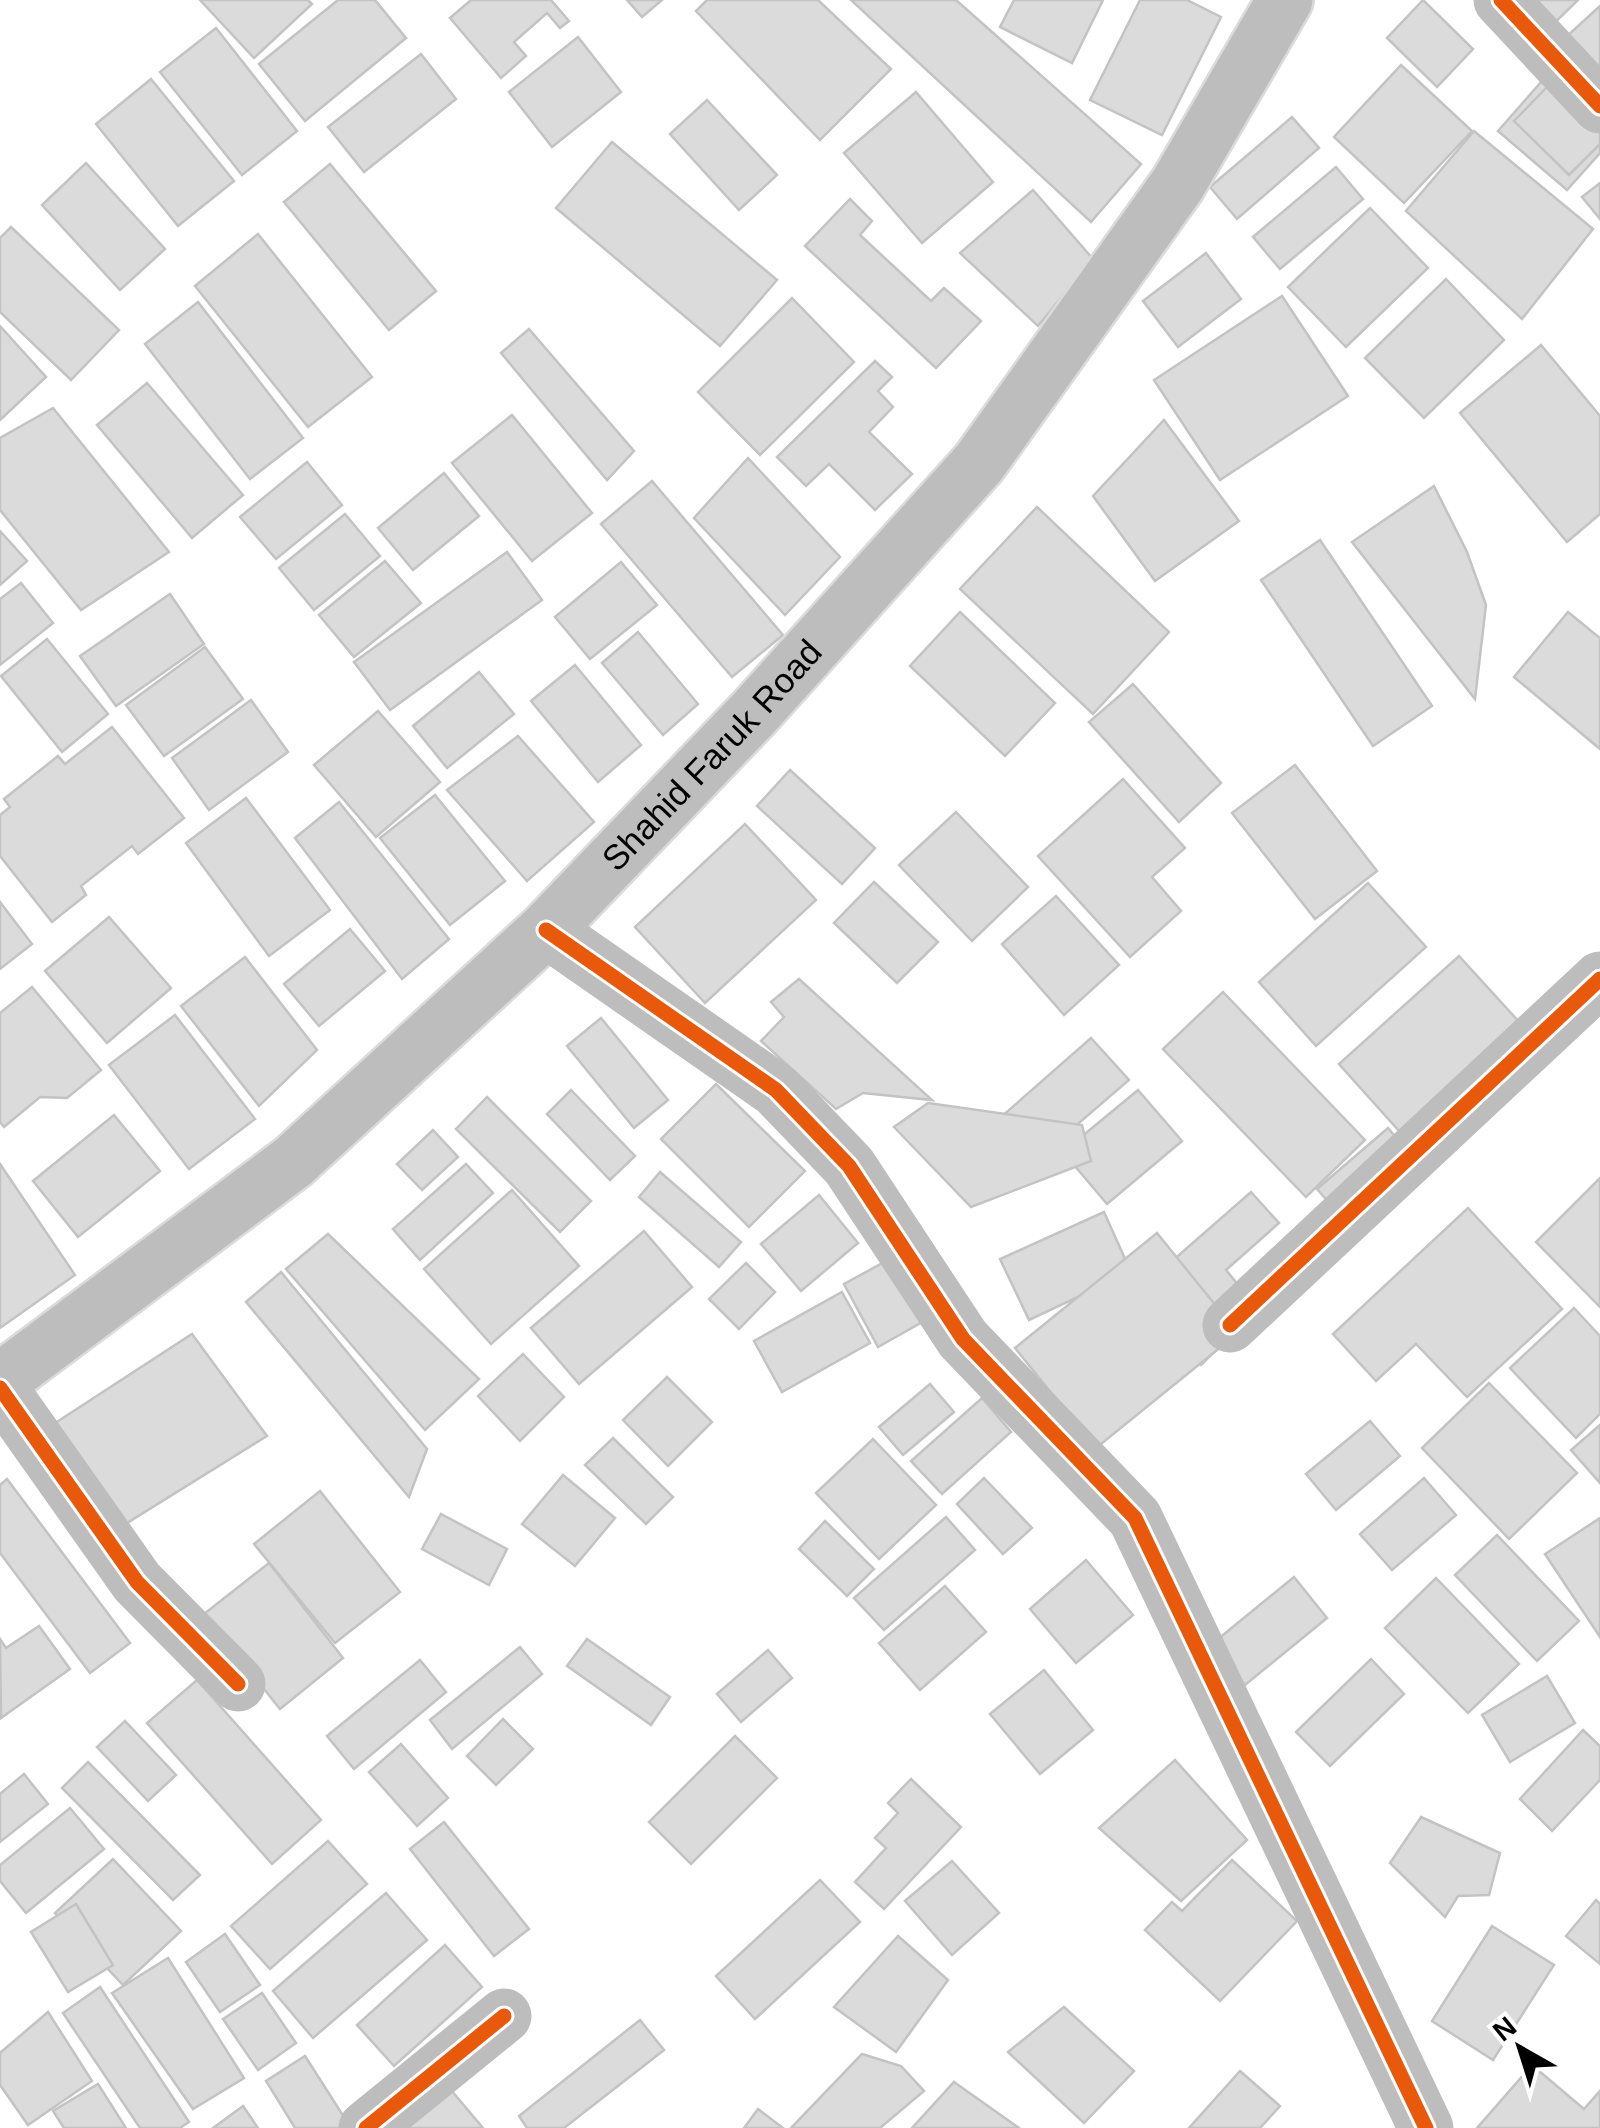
<svg xmlns="http://www.w3.org/2000/svg" width="1600" height="2128" font-family="Helvetica,sans-serif">
<style>
.building{fill:#dbdbdb;stroke:#c3c3c3;stroke-width:2.5}
.lines{fill:none;stroke-linecap:round;stroke-linejoin:round}
.major-casing{stroke:#dbdbdb;stroke-width:60}
.minor{stroke:#bdbdbd;stroke-width:55}
.major{stroke:#bdbdbd;stroke-width:55}
.cycleway-casing{stroke:#fff;stroke-width:21}
.cycleway{stroke:#e8590c;stroke-width:15}
.labels{text-anchor:middle;stroke-width:8;stroke-linejoin:round;paint-order:stroke}
.street-label{font-size:35px;fill:#000;stroke:#fff}
</style>
<rect width="100%" height="100%" fill="#fff"/>
<g class="building">
<polygon points="200,0 308,0 312,4 254,58"/>
<polygon points="338,0 375,0 406,38 305,121 259,64"/>
<polygon points="471,0 551,0 569,21 560,28 547,13 514,42 526,56 501,78 450,18"/>
<polygon points="627,0 662,0 642,17"/>
<polygon points="707,0 818,0 891,69 820,140 696,11"/>
<polygon points="851,0 956,0 1141,164 1091,222"/>
<polygon points="1014,0 1103,0 1072,63 1000,27"/>
<polygon points="1140,0 1187,0 1221,17 1162,135 1090,100"/>
<polygon points="1423,0 1473,49 1437,87 1387,38"/>
<polygon points="1497,0 1578,0 1536,41"/>
<polygon points="1600,6 1600,80 1542,59"/>
<polygon points="216,28 297,131 242,175 160,72"/>
<polygon points="578,37 621,92 552,147 509,92"/>
<polygon points="421,54 456,99 364,172 328,127"/>
<polygon points="1401,65 1472,131 1404,203 1334,137"/>
<polygon points="151,79 234,181 178,226 96,124"/>
<polygon points="1542,81 1600,131 1600,153 1567,190 1498,131"/>
<polygon points="1551,83 1600,132 1600,144 1569,175 1514,121"/>
<polygon points="916,92 993,182 922,243 844,153"/>
<polygon points="707,100 777,175 739,210 670,134"/>
<polygon points="1292,117 1319,148 1237,219 1210,187"/>
<polygon points="1474,131 1593,229 1522,319 1406,211"/>
<polygon points="612,142 777,280 720,346 556,208"/>
<polygon points="86,163 165,249 120,290 42,205"/>
<polygon points="330,164 436,291 389,330 284,202"/>
<polygon points="1336,167 1363,199 1280,269 1253,237"/>
<polygon points="1600,183 1600,219 1582,197"/>
<polygon points="1033,190 1093,259 1038,326 960,253"/>
<polygon points="850,199 872,221 860,235 931,301 944,288 981,321 936,368 805,246"/>
<polygon points="1370,208 1428,268 1346,347 1288,287"/>
<polygon points="11,227 119,330 71,380 0,312 0,238"/>
<polygon points="258,234 372,377 308,427 195,286"/>
<polygon points="1206,253 1241,299 1178,347 1143,301"/>
<polygon points="1446,279 1504,340 1424,418 1365,358"/>
<polygon points="1282,296 1348,396 1220,480 1154,380"/>
<polygon points="792,298 854,362 760,455 698,392"/>
<polygon points="198,302 303,438 250,479 145,344"/>
<polygon points="0,326 46,377 0,420"/>
<polygon points="529,329 634,451 607,480 501,353"/>
<polygon points="1541,345 1600,416 1600,514 1567,542 1460,413"/>
<polygon points="875,361 892,377 878,391 893,407 869,432 912,474 875,510 829,464 806,486 777,457"/>
<polygon points="147,383 243,495 192,538 97,425"/>
<polygon points="53,408 169,552 81,610 0,510 0,438"/>
<polygon points="512,415 592,513 532,561 452,463"/>
<polygon points="1164,420 1239,521 1155,581 1093,496"/>
<polygon points="748,458 840,557 785,615 694,518"/>
<polygon points="307,462 342,505 276,559 240,517"/>
<polygon points="444,473 479,516 413,570 378,528"/>
<polygon points="652,481 783,635 732,677 601,524"/>
<polygon points="1434,486 1467,552 1486,605 1475,699 1352,542"/>
<polygon points="1037,507 1169,632 1093,714 960,589"/>
<polygon points="345,514 380,556 314,610 279,568"/>
<polygon points="0,531 27,561 0,585"/>
<polygon points="1320,540 1432,706 1373,746 1261,580"/>
<polygon points="507,552 542,600 390,710 354,662"/>
<polygon points="385,561 421,603 354,657 319,615"/>
<polygon points="621,562 657,605 590,659 555,617"/>
<polygon points="21,583 53,623 0,665 0,599"/>
<polygon points="170,594 204,644 116,706 80,656"/>
<polygon points="960,612 1055,703 1005,756 910,666"/>
<polygon points="1568,612 1600,638 1600,749 1514,677"/>
<polygon points="638,632 698,704 663,735 602,663"/>
<polygon points="47,639 108,714 62,752 1,676"/>
<polygon points="205,647 243,699 164,756 126,705"/>
<polygon points="575,665 641,745 598,782 531,701"/>
<polygon points="479,672 514,714 447,768 413,726"/>
<polygon points="1133,684 1221,783 1179,822 1089,722"/>
<polygon points="251,700 288,752 209,810 172,758"/>
<polygon points="378,711 440,782 376,837 314,765"/>
<polygon points="112,727 184,818 138,854 132,846 81,886 86,895 52,922 0,856 0,815 10,807 4,799 58,756 65,764"/>
<polygon points="518,736 594,822 527,881 447,790"/>
<polygon points="1295,765 1377,871 1315,919 1232,813"/>
<polygon points="790,770 875,848 842,884 757,806"/>
<polygon points="1123,779 1185,848 1152,877 1181,911 1130,957 1038,856"/>
<polygon points="435,795 505,881 450,925 380,838"/>
<polygon points="246,798 330,910 269,956 186,843"/>
<polygon points="339,802 449,939 402,979 295,838"/>
<polygon points="956,812 1028,887 972,941 899,865"/>
<polygon points="745,824 816,900 705,1003 635,927"/>
<polygon points="874,882 938,942 897,983 834,923"/>
<polygon points="1368,883 1426,947 1316,1046 1259,982"/>
<polygon points="1056,896 1119,965 1064,1015 1002,944"/>
<polygon points="0,902 32,944 0,969"/>
<polygon points="109,917 171,988 107,1043 45,971"/>
<polygon points="350,929 385,971 319,1026 284,984"/>
<polygon points="1459,956 1521,1024 1400,1132 1339,1064"/>
<polygon points="245,957 317,1050 259,1106 181,1006"/>
<polygon points="799,979 932,1100 863,1093 836,1109 761,1041 784,1017 771,1002"/>
<polygon points="32,987 101,1070 67,1098 40,1097 4,1127 0,1122 0,1013"/>
<polygon points="1223,992 1365,1140 1306,1197 1163,1049"/>
<polygon points="175,1015 255,1119 189,1169 109,1065"/>
<polygon points="601,1018 668,1100 634,1128 567,1046"/>
<polygon points="1091,1038 1129,1080 1036,1160 1000,1118"/>
<polygon points="716,1084 805,1171 749,1227 661,1139"/>
<polygon points="571,1090 635,1156 610,1180 547,1114"/>
<polygon points="1138,1090 1182,1141 1107,1204 1063,1152"/>
<polygon points="487,1097 591,1201 560,1232 456,1129"/>
<polygon points="928,1103 1082,1125 1091,1161 971,1207 894,1127"/>
<polygon points="114,1115 160,1171 78,1237 33,1181"/>
<polygon points="1388,1128 1421,1167 1351,1228 1317,1189"/>
<polygon points="433,1130 458,1157 422,1190 397,1164"/>
<polygon points="0,1164 75,1275 0,1328"/>
<polygon points="466,1164 493,1193 420,1260 393,1229"/>
<polygon points="660,1172 741,1242 719,1267 639,1197"/>
<polygon points="1600,1178 1600,1307 1536,1242"/>
<polygon points="512,1190 579,1266 491,1344 424,1269"/>
<polygon points="1251,1192 1279,1223 1226,1270 1258,1309 1201,1365 1131,1297"/>
<polygon points="819,1195 858,1243 801,1291 761,1244"/>
<polygon points="1468,1208 1562,1309 1467,1397 1416,1344 1376,1381 1333,1334"/>
<polygon points="1104,1212 1131,1272 1029,1320 1000,1259"/>
<polygon points="644,1231 692,1287 579,1384 531,1328"/>
<polygon points="1157,1233 1238,1333 1096,1448 1015,1348"/>
<polygon points="328,1234 479,1379 425,1430 286,1269"/>
<polygon points="899,1254 933,1316 878,1347 844,1284"/>
<polygon points="746,1263 775,1292 739,1329 709,1299"/>
<polygon points="281,1272 427,1449 409,1497 246,1302"/>
<polygon points="842,1292 870,1343 782,1392 754,1341"/>
<polygon points="1574,1308 1600,1336 1600,1414 1576,1438 1510,1368"/>
<polygon points="192,1334 267,1436 127,1523 46,1429"/>
<polygon points="523,1354 564,1397 520,1441 478,1396"/>
<polygon points="667,1377 712,1422 668,1466 623,1420"/>
<polygon points="1489,1383 1577,1473 1509,1539 1422,1448"/>
<polygon points="930,1384 954,1412 903,1455 879,1427"/>
<polygon points="982,1398 1011,1432 942,1494 911,1461"/>
<polygon points="1370,1421 1400,1456 1336,1510 1306,1474"/>
<polygon points="1600,1425 1600,1483 1571,1450"/>
<polygon points="613,1438 673,1497 646,1524 585,1465"/>
<polygon points="873,1439 936,1505 879,1559 816,1493"/>
<polygon points="563,1475 615,1518 575,1566 522,1524"/>
<polygon points="984,1478 1032,1528 1003,1554 957,1504"/>
<polygon points="1424,1478 1456,1515 1392,1570 1360,1534"/>
<polygon points="7,1479 130,1643 90,1673 0,1553 0,1485"/>
<polygon points="320,1491 400,1592 335,1643 254,1544"/>
<polygon points="441,1514 507,1549 489,1585 422,1549"/>
<polygon points="946,1517 975,1550 884,1630 854,1598"/>
<polygon points="1600,1518 1600,1637 1545,1554"/>
<polygon points="825,1521 874,1569 847,1596 799,1549"/>
<polygon points="1497,1535 1579,1621 1537,1661 1455,1575"/>
<polygon points="1086,1560 1133,1615 1076,1663 1030,1609"/>
<polygon points="269,1563 343,1658 280,1709 204,1614"/>
<polygon points="1294,1577 1327,1618 1245,1685 1212,1644"/>
<polygon points="1436,1578 1519,1664 1468,1713 1385,1628"/>
<polygon points="945,1586 986,1632 920,1690 879,1643"/>
<polygon points="39,1626 70,1669 1,1718 0,1639 6,1648"/>
<polygon points="587,1639 670,1697 651,1725 567,1666"/>
<polygon points="520,1647 542,1674 452,1749 430,1720"/>
<polygon points="768,1650 792,1678 741,1722 717,1694"/>
<polygon points="1371,1659 1404,1694 1330,1766 1296,1732"/>
<polygon points="420,1660 446,1692 354,1769 327,1736"/>
<polygon points="1044,1670 1093,1730 1040,1774 990,1714"/>
<polygon points="1547,1676 1575,1723 1510,1762 1482,1715"/>
<polygon points="197,1680 321,1820 272,1864 147,1723"/>
<polygon points="503,1719 533,1749 496,1785 467,1756"/>
<polygon points="125,1721 176,1775 148,1801 97,1747"/>
<polygon points="1583,1730 1600,1746 1600,1780 1552,1831 1520,1799"/>
<polygon points="735,1736 777,1778 691,1864 649,1822"/>
<polygon points="401,1744 448,1798 417,1826 369,1772"/>
<polygon points="1175,1760 1247,1840 1181,1901 1099,1828"/>
<polygon points="88,1762 200,1875 173,1900 62,1788"/>
<polygon points="24,1774 48,1804 0,1842 0,1794"/>
<polygon points="911,1779 961,1827 884,1909 855,1882 886,1848 875,1838 898,1813 888,1803"/>
<polygon points="70,1808 104,1849 26,1913 0,1881 0,1865"/>
<polygon points="1421,1817 1500,1853 1489,1895 1458,1896 1445,1917 1390,1863"/>
<polygon points="444,1822 529,1929 494,1956 410,1849"/>
<polygon points="328,1841 367,1884 270,1969 231,1926"/>
<polygon points="113,1859 181,1931 123,1985 55,1913"/>
<polygon points="1232,1860 1297,1921 1220,2001 1145,1930 1172,1902 1182,1911"/>
<polygon points="952,1861 999,1913 952,1955 905,1901"/>
<polygon points="820,1880 860,1922 755,2019 716,1976"/>
<polygon points="386,1893 427,1940 313,2038 273,1991"/>
<polygon points="1596,1900 1600,1904 1600,1964 1566,1936"/>
<polygon points="76,1904 113,1965 68,1992 31,1932"/>
<polygon points="1492,1926 1554,1965 1493,2060 1432,2021"/>
<polygon points="225,1934 260,1985 220,2012 186,1962"/>
<polygon points="898,1936 948,1980 896,2052 834,2007"/>
<polygon points="445,1945 482,1987 394,2066 357,2025"/>
<polygon points="168,1958 244,2078 193,2109 112,1993"/>
<polygon points="100,1987 189,2122 180,2128 140,2128 63,2013"/>
<polygon points="262,1993 296,2043 258,2070 223,2019"/>
<polygon points="1064,2007 1134,2071 1084,2123 1008,2052"/>
<polygon points="48,2012 92,2081 28,2125 0,2085 0,2053"/>
<polygon points="640,2020 664,2050 564,2128 527,2128 519,2116"/>
<polygon points="862,2054 901,2066 924,2091 880,2128 791,2128"/>
<polygon points="305,2056 351,2128 295,2128 266,2081"/>
<polygon points="1532,2065 1584,2109 1600,2091 1600,2128 1477,2128"/>
<polygon points="1240,2071 1280,2106 1260,2128 1189,2128"/>
<polygon points="954,2082 1019,2128 912,2128"/>
<polygon points="98,2084 126,2128 64,2128 53,2111"/>
<polygon points="446,2084 483,2128 395,2128"/>
<polygon points="243,2106 258,2128 213,2128"/>
<polygon points="758,2109 783,2128 744,2128"/>
</g>
<g class="lines">
<g class="major-casing">
<g id="major">
<path id="s1" d="M0,1381L293,1162L546,930L754,713L979,463L1178,184L1285,0"/>
</g>
</g>
<g class="minor">
<polyline points="1501,0 1600,106"/>
<polyline points="546,930 776,1090 849,1166 963,1339 1135,1518 1426,2128"/>
<polyline points="1230,1325 1600,979"/>
<polyline points="0,1388 137,1582 238,1684"/>
<polyline points="366,2128 504,2016"/>
</g>
<use href="#major" class="major"/>
<g class="cycleway-casing">
<g id="cycleway">
<polyline points="1501,0 1600,106"/>
<polyline points="546,930 776,1090 849,1166 963,1339 1135,1518 1426,2128"/>
<polyline points="1230,1325 1600,979"/>
<polyline points="0,1388 137,1582 238,1684"/>
<polyline points="366,2128 504,2016"/>
</g>
</g>
<use href="#cycleway" class="cycleway"/>
</g>
<g class="labels">
<g class="street-label">
<text dy="12" stroke="none"><textPath href="#s1" startOffset="950">Shahid Faruk Road</textPath></text>
</g>
</g>
<g transform="translate(1520 2048) rotate(321)" stroke="#ffffff" stroke-width="8" paint-order="stroke">
<path d="M0-8L18 38L0 25L-18 38Z" fill="#000000"/>
<text y="-15" font-size="28" font-weight="bold" text-anchor="middle" fill="#000000">N</text>
</g>
</svg>
